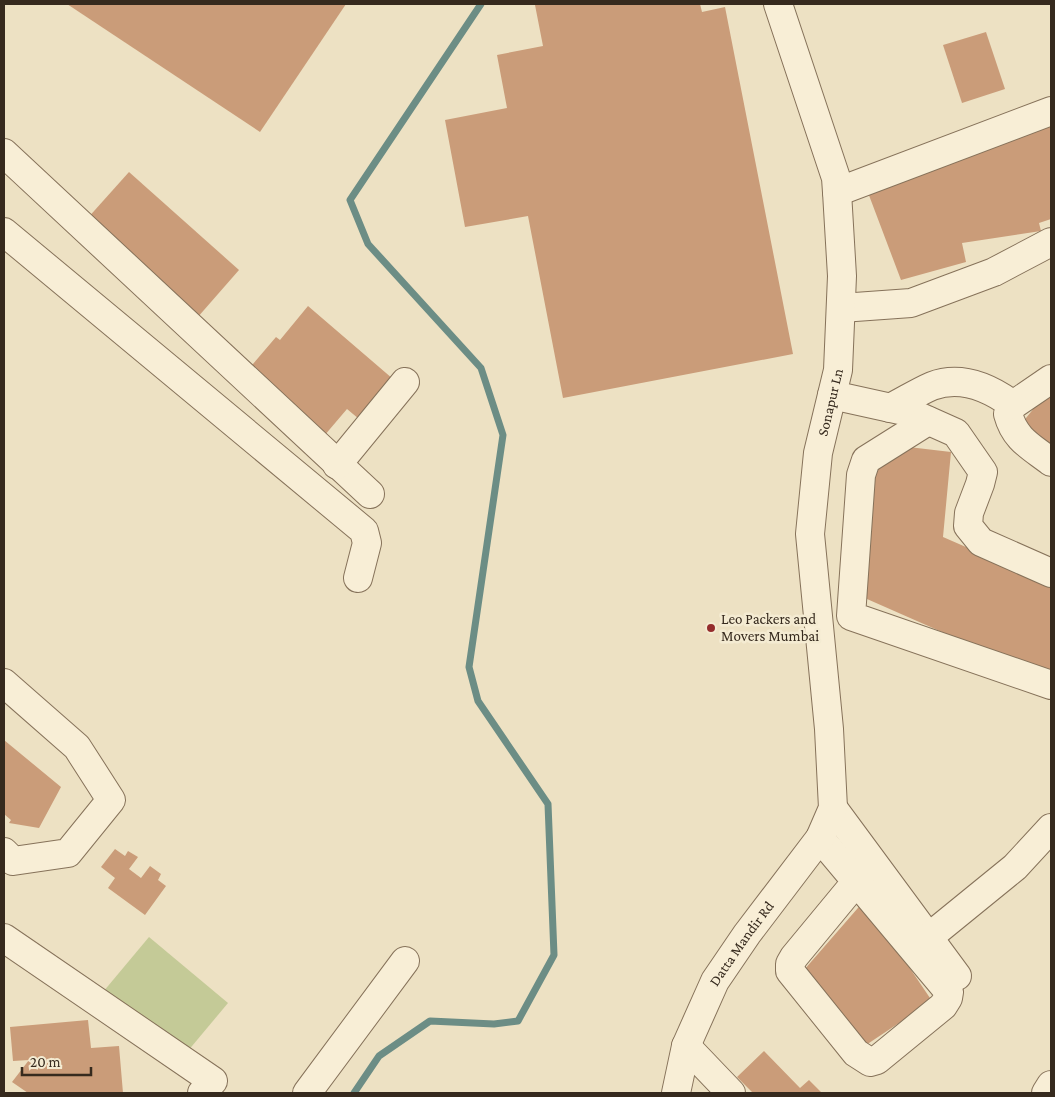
<svg xmlns="http://www.w3.org/2000/svg" width="1055" height="1097" font-family="'Crimson Pro',serif">
<style>
.green{fill:#c4ca97}
.lines{fill:none;stroke-linecap:round;stroke-linejoin:round}
.stream{stroke:#6c8d85;stroke-width:7}
.building{fill:#ca9c79}
.minor-casing{stroke:#86725a;stroke-width:30}
.minor{stroke:#f8eed6;stroke-width:28}
.poi-dot{fill:#942c2c;stroke:#f4ebd2;stroke-width:2}
.labels{text-anchor:middle;stroke-width:5;stroke-linejoin:round;paint-order:stroke}
.street-label{font-size:15px;fill:#362a1e;stroke:#f4ebd2}
.poi-label{font-size:15px;fill:#362a1e;stroke:#f4ebd2;text-anchor:start}
</style>
<rect width="100%" height="100%" fill="#ede1c3"/>
<polygon class="green" points="149,937 228,1003 177,1064 98,998"/>
<g class="lines">
<polyline class="stream" points="354,1093 379,1056 430,1021 494,1024 518,1021 554,955 548,804 478,701 469,667 503,435 481,368 368,244 350,200 481,4"/>
</g>
<g class="building">
<polygon points="67,4 346,4 260,132"/>
<polygon points="544,4 700,4 702,12 725,7 793,354 563,398 528,216 465,227 445,120 507,108 497,55 543,46 535,5"/>
<polygon points="986,32 1005,89 962,103 943,45"/>
<polygon points="1051,122 1051,219 1039,223 1041,231 962,243 966,262 901,280 867,190"/>
<polygon points="129,172 239,270 197,318 86,220"/>
<polygon points="308,306 393,379 359,419 347,409 324,436 247,371 276,337 280,340"/>
<polygon points="1051,387 1051,451 1022,423"/>
<polygon points="900,446 951,452 943,537 1051,584 1051,680 867,599 859,598 865,479"/>
<polygon points="4,740 61,787 39,828 9,823 11,820 4,814"/>
<polygon points="115,849 125,856 128,851 138,857 129,869 141,878 150,866 161,874 158,880 166,886 145,915 108,888 115,878 101,867"/>
<polygon points="864,901 913,960 907,964 932,1001 860,1049 804,970"/>
<polygon points="88,1020 91,1048 119,1046 123,1093 28,1093 12,1082 29,1060 13,1061 10,1027"/>
<polygon points="764,1051 800,1088 809,1080 822,1093 753,1093 737,1077"/>
</g>
<g class="lines">
<g class="minor-casing">
<g id="minor">
<polyline points="4,153 370,494"/>
<polyline points="837,192 1051,111"/>
<polyline points="4,232 364,531 367,543 358,578"/>
<polyline points="841,308 911,303 994,272 1051,242"/>
<path d="M1051,379L1013,405L1008,414C1015,440 1032,447 1051,462"/>
<polyline points="832,395 909,412 956,433 983,472 980,484 969,513 968,526 981,542 1051,573"/>
<path d="M890,408C904,401 918,392 932,386C961,375 990,388 1013,405"/>
<polyline points="928,421 866,460 861,475 851,616 1051,685"/>
<polyline points="337,465 405,382"/>
<polyline points="4,683 77,747 111,800 68,853 13,861 4,852"/>
<polyline points="833,808 957,976"/>
<polyline points="820,838 949,992 948,998 943,1006 877,1060 870,1062 856,1053 790,971 790,964 794,957 856,882"/>
<polyline points="929,937 1015,867 1051,828"/>
<polyline points="4,938 213,1081 202,1093"/>
<polyline points="686,1046 731,1093"/>
<polyline points="307,1093 405,961"/>
<path id="s1" d="M676,1093L686,1046L715,981L747,934L820,838L833,808L829,729L810,534L818,453L838,370L842,276L837,192L836,178L778,4"/>
<polyline points="1046,1093 1051,1085"/>
</g>
</g>
<use href="#minor" class="minor"/>
</g>
<circle class="poi-dot" cx="711" cy="628" r="5"/>
<g class="labels">
<g class="street-label">
<text dy="5" stroke="none"><textPath href="#s1" startOffset="738">Sonapur Ln</textPath></text>
<text dy="5" stroke="none"><textPath href="#s1" startOffset="165">Datta Mandir Rd</textPath></text>
</g>
<g class="poi-label">
<text x="721" y="624">Leo Packers and<tspan x="721" dy="17">Movers Mumbai</tspan></text>
</g>
</g>
<rect width="1055" height="1097" fill="none" stroke="#362a1e" stroke-width="10"/>
<path d="M22 1067v8h69v-8" fill="none" stroke="#362a1e" stroke-width="2.5"/>
<text x="30" y="1067" font-size="15" fill="#362a1e" stroke="#f4ebd2" stroke-width="4" paint-order="stroke">20 m</text>
</svg>
